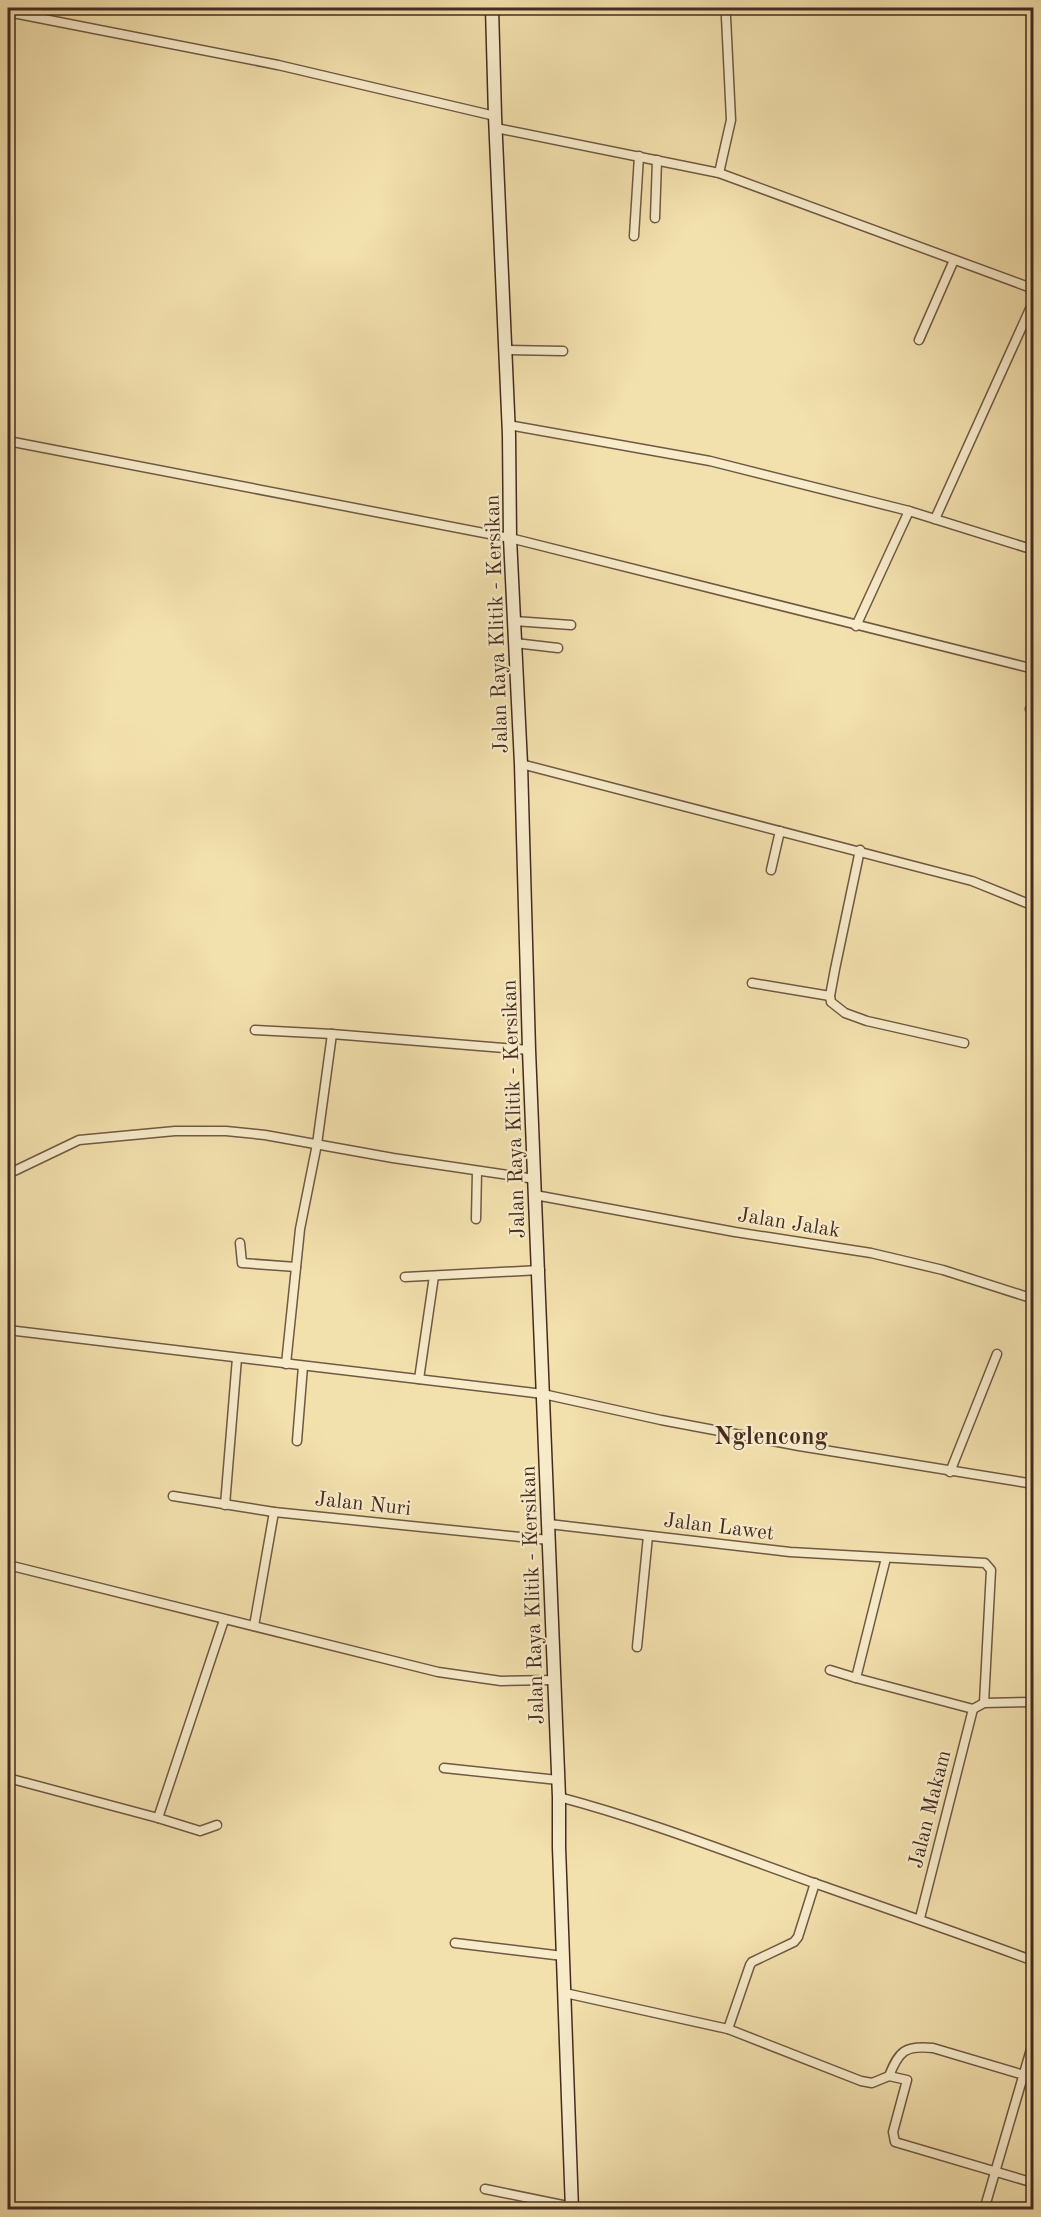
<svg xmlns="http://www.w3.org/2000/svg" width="1041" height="2217" font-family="'Old Standard TT',serif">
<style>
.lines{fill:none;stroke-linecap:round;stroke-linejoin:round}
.street-casing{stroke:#705842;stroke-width:11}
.secondary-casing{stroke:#452b1f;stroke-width:15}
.street{stroke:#f7ebca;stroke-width:8}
.secondary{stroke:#f7ebca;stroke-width:12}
.labels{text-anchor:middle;stroke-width:4.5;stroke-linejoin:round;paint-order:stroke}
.street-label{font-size:21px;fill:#452b1f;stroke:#f7ebca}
.quarter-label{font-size:24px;font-weight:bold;fill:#452b1f;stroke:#f7ebca}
</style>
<rect width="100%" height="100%" fill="#f2e0ad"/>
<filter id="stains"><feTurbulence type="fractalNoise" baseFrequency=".00333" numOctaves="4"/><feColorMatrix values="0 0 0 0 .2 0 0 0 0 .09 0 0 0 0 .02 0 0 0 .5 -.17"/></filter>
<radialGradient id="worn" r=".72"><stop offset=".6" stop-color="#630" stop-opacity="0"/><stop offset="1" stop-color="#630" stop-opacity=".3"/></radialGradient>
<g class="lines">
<g class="street-casing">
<g id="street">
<polyline points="8,12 278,65 495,116"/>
<polyline points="496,128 719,173 1034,289"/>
<polyline points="719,173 731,120 726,17"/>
<polyline points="655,218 657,160"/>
<polyline points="634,236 639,156"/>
<polyline points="919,340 954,260"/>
<polyline points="505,350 563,351"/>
<polyline points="508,425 710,461 909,511 1034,550"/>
<polyline points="8,441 510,538 1034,669"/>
<polyline points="935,519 1034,300"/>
<polyline points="514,621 571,625"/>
<polyline points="856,626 909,511"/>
<polyline points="515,643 558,648"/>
<polyline points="1030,709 1034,699"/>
<polyline points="521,764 972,881 1034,906"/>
<polyline points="860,850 835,969 830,996 831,1002 845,1013 867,1021 964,1043"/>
<polyline points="771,870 780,831"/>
<polyline points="752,983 830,996"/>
<polyline points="255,1030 332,1034 529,1050"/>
<polyline points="8,1174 79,1140 175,1131 226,1131 265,1135 393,1158 535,1179"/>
<polyline points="535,1195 735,1232 871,1253 943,1270 1034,1299"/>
<polyline points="476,1219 477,1171"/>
<polyline points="240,1243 242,1263 296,1267"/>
<polyline points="405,1277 540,1270"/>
<polyline points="8,1330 543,1394 661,1420 799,1446 1034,1484"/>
<polyline points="286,1364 300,1229 317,1144 332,1034"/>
<polyline points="419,1379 434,1276"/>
<polyline points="297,1441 303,1366"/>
<polyline points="950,1472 997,1354"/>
<polyline points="173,1496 274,1512 549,1540"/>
<polyline points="225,1505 237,1358"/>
<polyline points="549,1524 790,1552 985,1563 991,1570 984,1703"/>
<polyline points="886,1558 856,1678 973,1709 984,1703 1034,1702"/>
<polyline points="8,1565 438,1672 501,1681 554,1680"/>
<polyline points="254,1626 274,1512"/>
<polyline points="637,1647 648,1536"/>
<polyline points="830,1670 856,1678"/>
<polyline points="444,1768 558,1780"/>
<polyline points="8,1778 158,1818 224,1620"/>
<path d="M559,1797C646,1820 730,1853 814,1883C888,1909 961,1934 1034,1961"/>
<polyline points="158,1818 200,1831 217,1825"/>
<polyline points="920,1918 973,1709"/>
<polyline points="455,1943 563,1956"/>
<path d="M565,1993L728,2029L861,2081L872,2083L889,2076C899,2051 905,2045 933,2048L1024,2075"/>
<polyline points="728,2029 750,1965 752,1962 794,1942 798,1937 815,1883"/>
<polyline points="889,2076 907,2080 893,2132 895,2142 1034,2183"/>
<polyline points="485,2189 587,2210"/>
<polyline points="984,2210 1034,2039"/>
</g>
</g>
<g class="secondary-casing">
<polyline id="secondary" points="492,8 495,116 509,435 510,538 521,764 529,1050 559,1797 559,1847 572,2210"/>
</g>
<use href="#street" class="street"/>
<use href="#secondary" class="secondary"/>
</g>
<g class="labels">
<g class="street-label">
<text transform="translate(496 624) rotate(-92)" y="7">Jalan Raya Klitik - Kersikan</text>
<text transform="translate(513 1109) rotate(-92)" y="7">Jalan Raya Klitik - Kersikan</text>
<text transform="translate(789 1222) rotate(9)" y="7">Jalan Jalak</text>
<text transform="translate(363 1503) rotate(6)" y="7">Jalan Nuri</text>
<text transform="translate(719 1526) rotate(7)" y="7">Jalan Lawet</text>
<text transform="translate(532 1595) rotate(-92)" y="7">Jalan Raya Klitik - Kersikan</text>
<text transform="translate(929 1809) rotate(-76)" y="7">Jalan Makam</text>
</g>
<g class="quarter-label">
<text x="771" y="1444">Nglencong</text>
</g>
</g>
<rect width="1041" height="2217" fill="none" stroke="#f2e0ad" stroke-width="30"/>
<rect x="9" y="9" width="1023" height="2199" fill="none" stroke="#452b1f" stroke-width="3"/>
<rect x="15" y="15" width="1011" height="2187" fill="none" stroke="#452b1f" stroke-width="1.5"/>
<rect width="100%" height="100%" filter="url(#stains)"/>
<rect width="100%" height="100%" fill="url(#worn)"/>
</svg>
